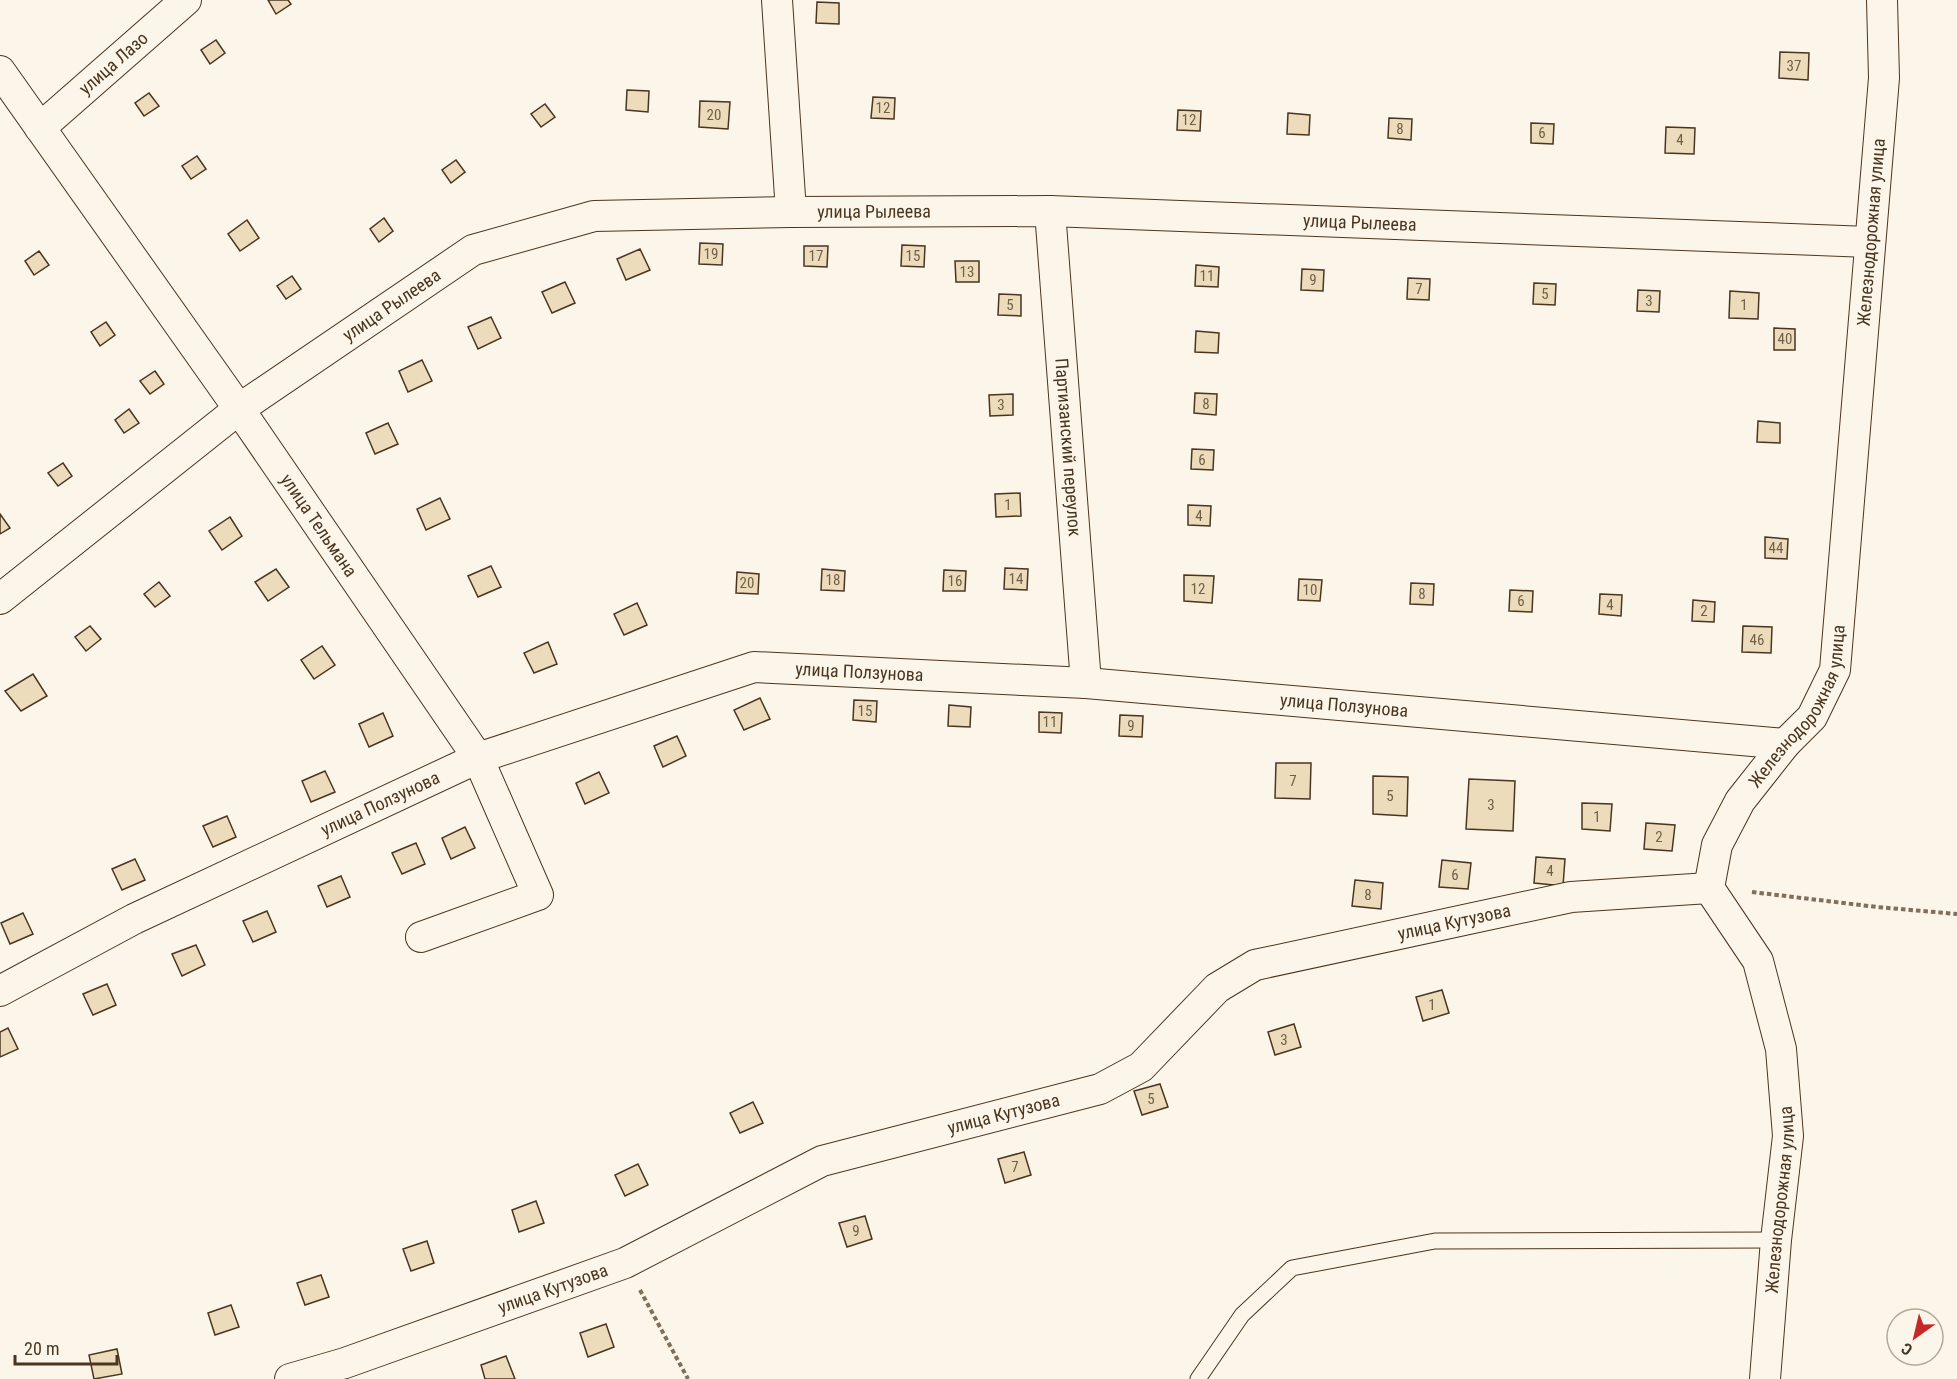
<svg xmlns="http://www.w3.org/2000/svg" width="1957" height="1379" font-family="'Roboto Condensed',sans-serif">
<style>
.building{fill:#ecdcbc;stroke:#4a3520;stroke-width:1.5}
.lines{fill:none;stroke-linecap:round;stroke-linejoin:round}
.lane-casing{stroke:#4a3520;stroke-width:17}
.street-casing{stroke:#4a3520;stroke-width:32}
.path{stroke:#7f6f5c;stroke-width:4;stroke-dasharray:4.5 3;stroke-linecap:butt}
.lane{stroke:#fbf6e9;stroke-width:15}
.street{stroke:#fbf6e9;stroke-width:30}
.labels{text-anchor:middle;stroke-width:4.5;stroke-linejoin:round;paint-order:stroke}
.number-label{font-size:15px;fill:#725f47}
.street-label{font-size:18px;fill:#4a3520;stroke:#fbf6e9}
</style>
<rect width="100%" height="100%" fill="#fbf6e9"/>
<g class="building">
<polygon points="268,0 288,0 291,4 276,14"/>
<polygon points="817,2 839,3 839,24 816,23"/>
<polygon points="216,40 225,53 210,64 201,50"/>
<polygon points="1780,52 1809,53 1808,80 1779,78"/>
<polygon points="627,90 649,91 648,112 626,110"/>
<polygon points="149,93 159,106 144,116 135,103"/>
<polygon points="873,97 895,98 894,119 871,118"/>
<polygon points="700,101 730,102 728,129 699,127"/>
<polygon points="545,104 555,117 541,127 531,114"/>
<polygon points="1178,110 1201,111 1200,131 1177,130"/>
<polygon points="1288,113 1310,115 1309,135 1287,134"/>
<polygon points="1389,118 1412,119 1411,140 1388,138"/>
<polygon points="1531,123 1554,124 1553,144 1531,143"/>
<polygon points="1666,127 1695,128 1694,154 1665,153"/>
<polygon points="197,156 206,169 191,179 182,166"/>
<polygon points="456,160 465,172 451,183 442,170"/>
<polygon points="384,218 393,231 379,242 370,229"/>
<polygon points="247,220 259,238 240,251 228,234"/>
<polygon points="700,243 723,244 722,265 699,264"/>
<polygon points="902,245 925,246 924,267 901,266"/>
<polygon points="804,246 828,246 827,267 804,266"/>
<polygon points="640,249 650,270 626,280 617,259"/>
<polygon points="39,251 49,265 34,275 25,261"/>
<polygon points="955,261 979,261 979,282 956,282"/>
<polygon points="1196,265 1219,267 1218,287 1195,286"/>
<polygon points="1302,269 1324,270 1323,291 1301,290"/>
<polygon points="292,276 301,289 286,299 277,286"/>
<polygon points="1408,278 1430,279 1429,300 1407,299"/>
<polygon points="565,282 575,303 552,313 542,292"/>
<polygon points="1534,283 1556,284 1555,305 1533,304"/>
<polygon points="1638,290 1660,291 1659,312 1637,311"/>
<polygon points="1730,291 1759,293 1758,319 1729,318"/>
<polygon points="999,294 1021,295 1021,316 998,315"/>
<polygon points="491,317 501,338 478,349 468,327"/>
<polygon points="106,322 115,335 100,346 91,332"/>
<polygon points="1774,328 1795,329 1795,350 1774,350"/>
<polygon points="1196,331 1219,333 1218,353 1195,352"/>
<polygon points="422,360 432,381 408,392 399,371"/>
<polygon points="155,371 164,384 150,394 140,381"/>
<polygon points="1195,393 1217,394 1216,415 1194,413"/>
<polygon points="1013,394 1013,415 990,416 989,395"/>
<polygon points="129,409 139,423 124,433 115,420"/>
<polygon points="1758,421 1780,423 1780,443 1757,442"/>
<polygon points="388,423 398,444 375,454 366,433"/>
<polygon points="1192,449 1214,450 1213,470 1191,469"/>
<polygon points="63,463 72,476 58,486 48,473"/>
<polygon points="1020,493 1021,516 996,517 995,494"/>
<polygon points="440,498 450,519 426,530 417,509"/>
<polygon points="1188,505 1211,506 1210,526 1188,525"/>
<polygon points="0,514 10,528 0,534"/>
<polygon points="230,517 242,536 222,550 209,531"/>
<polygon points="1765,537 1788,539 1787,559 1765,558"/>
<polygon points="491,566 501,587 478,597 468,576"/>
<polygon points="1005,568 1028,569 1027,590 1004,589"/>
<polygon points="276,569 289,587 268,601 255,582"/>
<polygon points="822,569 845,571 844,591 821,590"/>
<polygon points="944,570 966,571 965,591 943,591"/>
<polygon points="737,572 759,574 758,594 736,593"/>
<polygon points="1184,575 1214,576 1212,603 1184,601"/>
<polygon points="1299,579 1322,580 1320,601 1298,600"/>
<polygon points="159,582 170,596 155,607 144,594"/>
<polygon points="1411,583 1434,584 1433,605 1410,604"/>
<polygon points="1510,590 1533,591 1532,612 1509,611"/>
<polygon points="1600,594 1622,595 1621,616 1599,614"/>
<polygon points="1693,600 1715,602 1714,622 1692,621"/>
<polygon points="637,603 647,625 624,635 614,614"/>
<polygon points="90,626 101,639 86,651 75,637"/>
<polygon points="1743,626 1772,627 1771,653 1742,652"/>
<polygon points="548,642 557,664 534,673 524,653"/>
<polygon points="322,646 335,665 314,679 301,660"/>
<polygon points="33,674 47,696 21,711 5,691"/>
<polygon points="760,698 770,719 744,730 734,710"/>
<polygon points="854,700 877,701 876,722 853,720"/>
<polygon points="949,705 971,707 970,727 948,726"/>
<polygon points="1039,712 1062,713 1061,733 1039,732"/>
<polygon points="383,713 393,736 369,747 359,724"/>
<polygon points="1120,715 1143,716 1142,737 1119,736"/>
<polygon points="677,736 686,756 663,767 654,746"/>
<polygon points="1276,763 1311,763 1310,799 1275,798"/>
<polygon points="325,771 335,792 311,802 302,781"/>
<polygon points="599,772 609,793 585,804 576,783"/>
<polygon points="1373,776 1408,777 1407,816 1373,814"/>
<polygon points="1469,779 1515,781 1513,831 1466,829"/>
<polygon points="1582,803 1612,804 1610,831 1582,829"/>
<polygon points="227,816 236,837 213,847 203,826"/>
<polygon points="1646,823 1675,825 1672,851 1644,849"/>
<polygon points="465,827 475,848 451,859 442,838"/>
<polygon points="416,843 425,864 402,874 392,853"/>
<polygon points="1536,857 1565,859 1563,886 1534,883"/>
<polygon points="135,859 145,880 122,890 112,869"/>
<polygon points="1442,860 1471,863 1468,889 1439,887"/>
<polygon points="341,876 350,897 327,907 318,886"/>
<polygon points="1355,880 1383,883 1381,909 1352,906"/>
<polygon points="267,911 276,932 253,942 243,921"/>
<polygon points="23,913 33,934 10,944 1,923"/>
<polygon points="196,945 205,965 182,976 172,954"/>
<polygon points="107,984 116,1005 93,1015 83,994"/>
<polygon points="1442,990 1449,1013 1423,1021 1416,997"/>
<polygon points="1294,1024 1301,1047 1275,1055 1268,1032"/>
<polygon points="8,1028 18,1049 0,1057 0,1032"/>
<polygon points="1160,1084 1168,1107 1142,1115 1134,1091"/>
<polygon points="753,1102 763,1123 740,1133 730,1113"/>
<polygon points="1024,1152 1031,1175 1005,1183 998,1159"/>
<polygon points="638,1164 648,1185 625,1196 615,1175"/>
<polygon points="536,1201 544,1223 519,1232 512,1210"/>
<polygon points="865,1216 872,1239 847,1247 839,1223"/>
<polygon points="427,1241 434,1263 411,1271 403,1249"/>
<polygon points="321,1275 329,1297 305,1305 297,1283"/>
<polygon points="231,1305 239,1327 215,1335 208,1313"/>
<polygon points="606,1324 614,1347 588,1357 580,1333"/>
<polygon points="117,1349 122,1374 94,1379 89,1355"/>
<polygon points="506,1356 515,1379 485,1379 481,1365"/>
</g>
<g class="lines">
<g class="lane-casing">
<polyline id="lane" points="1198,1379 1242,1315 1292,1268 1435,1241 1776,1240"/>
</g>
<g class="street-casing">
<g id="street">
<polyline points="777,0 791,212"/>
<path id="s1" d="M0,71L239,409L478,758L538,895L421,937"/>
<path id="s2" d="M40,128L186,0"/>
<path id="s3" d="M1050,211L1086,683"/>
<path id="s4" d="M0,599L239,409L473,250L594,216L791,212L1050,211L1869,242"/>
<path id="s5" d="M0,991L134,919L478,758L754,667L1086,683L1785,744"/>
<path id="s6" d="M290,1379L345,1363L625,1263L822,1161L1100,1089L1141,1067L1217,988L1255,965L1571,897L1709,888"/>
<path id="s7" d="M1765,1379L1776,1240L1788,1136L1781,1049L1758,961L1709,888L1717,845L1740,801L1785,744L1812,717L1835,670L1884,78L1882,0"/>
</g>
</g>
<g class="path">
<polyline points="1752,892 1877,907 1957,914"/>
<polyline points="640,1290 688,1379"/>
</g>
<use href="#lane" class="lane"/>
<use href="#street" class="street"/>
</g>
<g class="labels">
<g class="number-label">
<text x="1794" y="71">37</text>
<text x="883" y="113">12</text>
<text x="714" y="120">20</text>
<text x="1189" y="125">12</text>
<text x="1400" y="134">8</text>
<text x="1542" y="138">6</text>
<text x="1680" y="145">4</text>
<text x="711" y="259">19</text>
<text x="816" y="261">17</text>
<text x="913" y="261">15</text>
<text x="967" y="277">13</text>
<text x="1207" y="281">11</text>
<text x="1313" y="285">9</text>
<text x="1419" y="294">7</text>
<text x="1545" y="299">5</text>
<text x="1649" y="306">3</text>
<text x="1010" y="310">5</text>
<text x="1744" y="310">1</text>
<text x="1785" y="344">40</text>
<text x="1206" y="409">8</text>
<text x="1001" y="410">3</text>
<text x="1202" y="465">6</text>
<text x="1008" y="510">1</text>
<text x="1199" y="521">4</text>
<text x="1776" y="553">44</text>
<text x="1016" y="584">14</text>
<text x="833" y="585">18</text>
<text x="955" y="586">16</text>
<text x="747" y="588">20</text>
<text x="1198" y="594">12</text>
<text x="1310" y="595">10</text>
<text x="1422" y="599">8</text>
<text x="1521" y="606">6</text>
<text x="1610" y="610">4</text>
<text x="1704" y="616">2</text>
<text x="1757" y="645">46</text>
<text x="865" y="716">15</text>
<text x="1050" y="727">11</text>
<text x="1131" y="731">9</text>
<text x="1293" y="786">7</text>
<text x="1390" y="801">5</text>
<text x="1491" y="810">3</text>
<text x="1597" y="822">1</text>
<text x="1659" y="842">2</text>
<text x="1550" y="876">4</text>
<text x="1455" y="880">6</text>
<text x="1368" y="900">8</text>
<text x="1432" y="1010">1</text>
<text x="1284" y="1045">3</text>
<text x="1151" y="1104">5</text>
<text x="1015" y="1172">7</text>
<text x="856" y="1236">9</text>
</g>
<g class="street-label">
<text dy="6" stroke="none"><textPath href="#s2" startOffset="98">улица Лазо</textPath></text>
<text dy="6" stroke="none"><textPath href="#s4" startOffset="994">улица Рылеева</textPath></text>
<text dy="6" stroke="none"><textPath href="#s4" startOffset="1480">улица Рылеева</textPath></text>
<text dy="6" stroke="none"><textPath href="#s7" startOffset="1206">Железнодорожная улица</textPath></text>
<text dy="6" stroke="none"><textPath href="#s4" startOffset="490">улица Рылеева</textPath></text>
<text dy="6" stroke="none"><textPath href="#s3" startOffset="237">Партизанский переулок</textPath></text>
<text dy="6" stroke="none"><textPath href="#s1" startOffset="555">улица Тельмана</textPath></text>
<text dy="6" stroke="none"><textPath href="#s5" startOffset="928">улица Ползунова</textPath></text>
<text dy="6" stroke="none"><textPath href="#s7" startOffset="718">Железнодорожная улица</textPath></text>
<text dy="6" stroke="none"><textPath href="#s5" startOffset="1414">улица Ползунова</textPath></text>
<text dy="6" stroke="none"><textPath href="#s5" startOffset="424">улица Ползунова</textPath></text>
<text dy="6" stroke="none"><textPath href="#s6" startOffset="1268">улица Кутузова</textPath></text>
<text dy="6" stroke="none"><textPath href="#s6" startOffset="764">улица Кутузова</textPath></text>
<text dy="6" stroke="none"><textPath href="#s7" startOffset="180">Железнодорожная улица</textPath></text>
<text dy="6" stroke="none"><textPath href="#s6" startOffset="278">улица Кутузова</textPath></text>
</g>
</g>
<g transform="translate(1915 1337) rotate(214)"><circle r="28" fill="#fbf6e9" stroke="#b4a999" stroke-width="1.5"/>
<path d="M0-4.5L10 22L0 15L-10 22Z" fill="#c62828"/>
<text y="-9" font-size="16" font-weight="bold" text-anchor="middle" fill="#4a3520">С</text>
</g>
<path d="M15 1355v9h102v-9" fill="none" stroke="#4a3520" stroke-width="3"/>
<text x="24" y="1355" font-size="18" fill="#4a3520" stroke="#fbf6e9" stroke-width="4.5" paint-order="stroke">20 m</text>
</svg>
